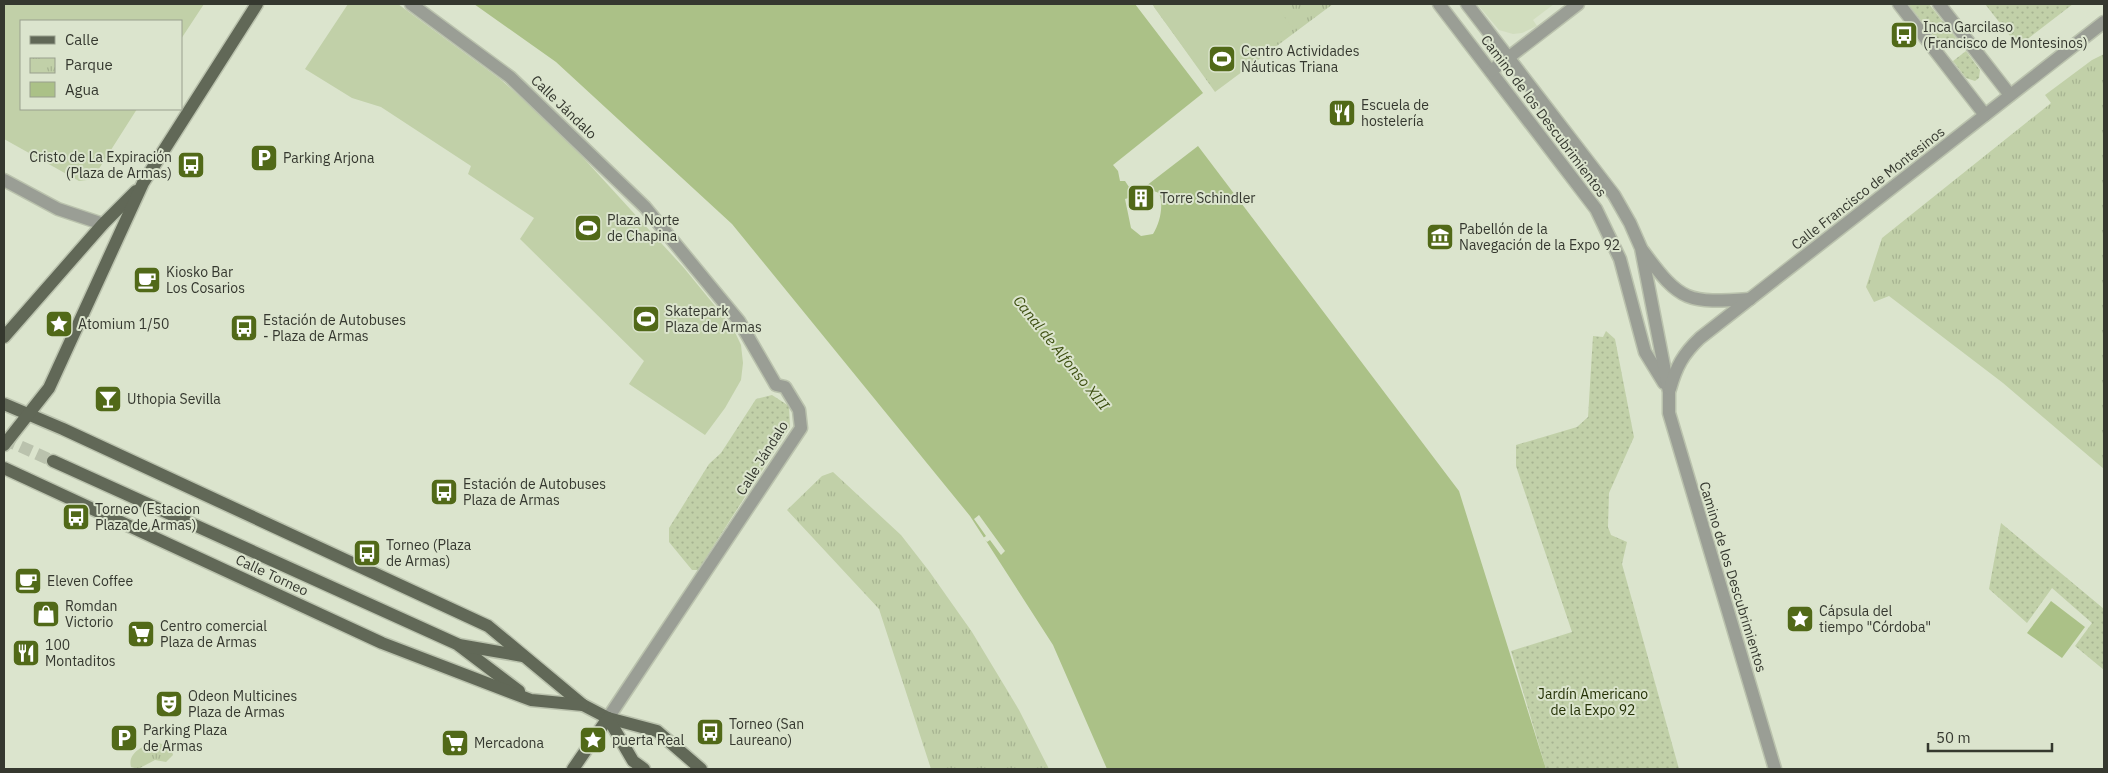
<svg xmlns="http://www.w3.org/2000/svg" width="2108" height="773" font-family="'IBM Plex Sans',sans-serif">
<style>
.built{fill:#d1ddbe}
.grass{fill:url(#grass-dots)}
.park{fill:url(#park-tufts)}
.pitch{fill:#c1d0a8}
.water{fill:#abc187}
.pier{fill:#dbe4cd}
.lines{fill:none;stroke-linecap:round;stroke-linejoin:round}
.major-tunnel{stroke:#bac2ad;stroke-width:12;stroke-dasharray:12 6;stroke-linecap:butt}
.minor-casing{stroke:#bac2ad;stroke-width:15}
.major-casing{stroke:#bac2ad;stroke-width:15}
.minor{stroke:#9a9e95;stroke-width:12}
.major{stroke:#616857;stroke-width:12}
.labels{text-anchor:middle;stroke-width:4;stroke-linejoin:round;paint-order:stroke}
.poi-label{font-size:14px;fill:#35382f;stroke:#dbe4cd;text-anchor:start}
.street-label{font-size:14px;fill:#35382f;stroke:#dbe4cd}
.park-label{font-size:14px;fill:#243105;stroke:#dbe4cd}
.water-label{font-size:15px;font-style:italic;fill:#3c4e0f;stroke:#dbe4cd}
</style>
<defs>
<pattern id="grass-dots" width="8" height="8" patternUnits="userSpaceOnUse" patternTransform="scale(1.25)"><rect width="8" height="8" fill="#c1d0a8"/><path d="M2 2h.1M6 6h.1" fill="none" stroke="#a6b391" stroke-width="1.8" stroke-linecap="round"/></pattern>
<pattern id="park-tufts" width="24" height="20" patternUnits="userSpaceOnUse" patternTransform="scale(1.25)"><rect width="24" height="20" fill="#c1d0a8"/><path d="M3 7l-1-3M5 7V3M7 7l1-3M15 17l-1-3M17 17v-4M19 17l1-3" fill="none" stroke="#a6b391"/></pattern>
</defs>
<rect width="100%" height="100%" fill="#dbe4cd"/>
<polygon class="built" points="1477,4 1554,4 1533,20 1537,26 1522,33 1513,34 1499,30"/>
<g class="grass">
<polygon points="1908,4 1929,4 1956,38 1943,48"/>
<polygon points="1985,4 2073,4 2025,41 2014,41"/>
<polygon points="1966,51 1980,70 1979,78 1975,81 1966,78 1953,61"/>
<polygon points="1606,331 1615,339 1634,437 1609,493 1608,527 1611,535 1627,542 1622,564 1679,769 1546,769 1511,651 1572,632 1516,466 1516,445 1577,427 1588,417 1593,336 1603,337"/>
<polygon points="772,395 789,406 790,427 698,570 692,570 669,542 669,528 709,464 721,453 756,399"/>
<polygon points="2001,523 2104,609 2104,670 2075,646 2092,623 2052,588 2027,623 1989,589"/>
</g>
<g class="park">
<polygon points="1152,4 1333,4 1215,92"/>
<polygon points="2104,54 2104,469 2003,383 1889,296 1874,302 1866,287 1882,238 2051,103 2045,95 2092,60"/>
<polygon points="833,472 901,535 929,571 972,632 1019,710 1049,769 931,769 879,609 787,510 822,476"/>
<path d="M157,742L171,748L173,755L166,762L155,760L138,769L131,767C127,752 146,744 157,742Z"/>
</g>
<g class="pitch">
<polygon points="4,4 204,4 181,39 181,21 21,21 21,109 137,109 95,175 87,180 79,181 4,139"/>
<polygon points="348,4 398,4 500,79 556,128 684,268 733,328 741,345 743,363 741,380 725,408 705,435 629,384 644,361 520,239 534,218 468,174 471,166 381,107 352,98 305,69"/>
<polygon points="1158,4 1274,4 1293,28 1214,89 1154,7"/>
</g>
<g class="water">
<path d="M474,4H1135L1203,93L1113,165L1118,171L1120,181H1125L1135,196L1125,199L1131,228L1141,236L1153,234C1160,223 1164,205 1159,193L1151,190L1147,193L1146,186L1198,146L1459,491L1546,769H1107L1053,645L970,516L732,224L556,62Z"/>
<polygon points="2051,601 2085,627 2062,658 2027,633"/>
</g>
<polygon class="pier" points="979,515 1005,551 1001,555 990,540 987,542 983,538 986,536 974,519"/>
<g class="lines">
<polyline class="major-tunnel" points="4,439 53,461"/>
<g class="minor-casing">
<g id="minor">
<polyline points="411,4 510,77 645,207 739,321 776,385 785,387 799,410 801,428 608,718"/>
<polyline points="1439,4 1596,209 1620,259 1645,352 1664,383"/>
<polyline points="1467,4 1614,195 1630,223 1641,248 1669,392 1669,413 1775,769"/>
<polyline points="1899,4 1985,115"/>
<polyline points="1939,4 2010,95"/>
<polyline points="1491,71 1578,4"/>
<polyline points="4,180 58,209 103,224"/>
<path d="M1643,251C1681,303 1688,303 1750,299"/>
<path d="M1670,389C1676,367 1683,354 1700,338L2104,22"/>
</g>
</g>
<g class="major-casing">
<g id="major">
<polyline points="4,337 103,224 136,191"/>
<polyline points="4,404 63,429 488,626 583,705 608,718 657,731 701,769"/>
<polyline points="4,445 49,388 143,183 257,4"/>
<polyline points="53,461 457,644 519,691"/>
<polyline points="4,468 382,643 531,700 583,705"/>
<polyline points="459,645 523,656"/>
<polyline points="608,718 633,761 644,769"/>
<polyline points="573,769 608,718"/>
</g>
</g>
<use href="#minor" class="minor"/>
<use href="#major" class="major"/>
</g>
<defs>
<g id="bus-square" transform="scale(1.4375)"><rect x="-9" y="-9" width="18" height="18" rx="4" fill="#516918" stroke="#dbe4cd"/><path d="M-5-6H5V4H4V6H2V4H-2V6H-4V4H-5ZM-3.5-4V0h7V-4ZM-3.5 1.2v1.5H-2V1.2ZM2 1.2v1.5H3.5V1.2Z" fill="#fff"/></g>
<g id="stadium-square" transform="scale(1.4375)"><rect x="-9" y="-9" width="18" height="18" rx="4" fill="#516918" stroke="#dbe4cd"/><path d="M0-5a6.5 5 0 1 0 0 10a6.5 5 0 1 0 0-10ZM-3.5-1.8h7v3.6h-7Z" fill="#fff"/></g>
<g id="restaurant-square" transform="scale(1.4375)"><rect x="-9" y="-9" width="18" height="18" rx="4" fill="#516918" stroke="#dbe4cd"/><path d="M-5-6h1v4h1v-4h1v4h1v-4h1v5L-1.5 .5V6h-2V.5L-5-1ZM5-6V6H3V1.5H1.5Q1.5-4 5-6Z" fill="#fff"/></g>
<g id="parking-square" transform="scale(1.4375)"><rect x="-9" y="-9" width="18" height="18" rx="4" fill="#516918" stroke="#dbe4cd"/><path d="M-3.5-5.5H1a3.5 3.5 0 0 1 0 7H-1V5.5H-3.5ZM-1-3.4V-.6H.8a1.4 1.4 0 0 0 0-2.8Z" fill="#fff"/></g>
<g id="building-square" transform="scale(1.4375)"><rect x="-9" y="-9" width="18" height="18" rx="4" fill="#516918" stroke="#dbe4cd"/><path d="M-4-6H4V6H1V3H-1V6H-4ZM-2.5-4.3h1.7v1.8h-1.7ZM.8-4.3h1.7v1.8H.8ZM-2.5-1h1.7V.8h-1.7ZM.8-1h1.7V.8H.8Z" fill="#fff"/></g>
<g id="museum-square" transform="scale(1.4375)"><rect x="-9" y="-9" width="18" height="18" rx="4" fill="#516918" stroke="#dbe4cd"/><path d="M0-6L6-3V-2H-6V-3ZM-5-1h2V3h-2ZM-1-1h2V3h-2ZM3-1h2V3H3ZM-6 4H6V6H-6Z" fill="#fff"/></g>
<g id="cafe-square" transform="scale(1.4375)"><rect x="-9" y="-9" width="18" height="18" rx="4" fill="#516918" stroke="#dbe4cd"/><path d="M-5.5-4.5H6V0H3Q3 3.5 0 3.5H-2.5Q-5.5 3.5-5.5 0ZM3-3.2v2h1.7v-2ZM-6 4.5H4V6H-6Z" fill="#fff"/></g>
<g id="sight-square" transform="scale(1.4375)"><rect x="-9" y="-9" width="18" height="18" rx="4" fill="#516918" stroke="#dbe4cd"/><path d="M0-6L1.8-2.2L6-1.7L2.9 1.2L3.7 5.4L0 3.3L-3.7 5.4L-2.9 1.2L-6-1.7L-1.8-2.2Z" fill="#fff"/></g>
<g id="bar-square" transform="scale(1.4375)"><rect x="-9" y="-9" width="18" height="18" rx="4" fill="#516918" stroke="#dbe4cd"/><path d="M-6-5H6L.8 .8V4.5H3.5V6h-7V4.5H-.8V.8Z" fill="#fff"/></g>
<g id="shop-square" transform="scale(1.4375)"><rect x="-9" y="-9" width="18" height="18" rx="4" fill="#516918" stroke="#dbe4cd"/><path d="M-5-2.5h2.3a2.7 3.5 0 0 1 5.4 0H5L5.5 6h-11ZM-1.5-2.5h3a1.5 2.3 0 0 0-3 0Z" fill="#fff"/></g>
<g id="supermarket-square" transform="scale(1.4375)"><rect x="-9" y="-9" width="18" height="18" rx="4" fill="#516918" stroke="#dbe4cd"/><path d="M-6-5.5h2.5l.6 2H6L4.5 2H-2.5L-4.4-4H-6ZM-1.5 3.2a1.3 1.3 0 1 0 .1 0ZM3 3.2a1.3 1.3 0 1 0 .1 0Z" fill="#fff"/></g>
<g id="theatre-square" transform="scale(1.4375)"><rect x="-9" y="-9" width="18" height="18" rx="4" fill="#516918" stroke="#dbe4cd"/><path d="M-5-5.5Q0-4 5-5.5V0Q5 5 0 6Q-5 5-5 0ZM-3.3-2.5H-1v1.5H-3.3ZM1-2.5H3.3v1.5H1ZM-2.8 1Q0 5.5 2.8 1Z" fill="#fff"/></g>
</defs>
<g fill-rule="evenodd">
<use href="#bus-square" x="1904" y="35"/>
<use href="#stadium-square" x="1222" y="59"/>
<use href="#restaurant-square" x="1342" y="113"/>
<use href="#parking-square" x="264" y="158"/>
<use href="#bus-square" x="191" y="165"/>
<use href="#building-square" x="1141" y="198"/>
<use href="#stadium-square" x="588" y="228"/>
<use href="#museum-square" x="1440" y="237"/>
<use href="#cafe-square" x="147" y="280"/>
<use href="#stadium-square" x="646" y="319"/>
<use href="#sight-square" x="59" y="324"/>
<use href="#bus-square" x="244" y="328"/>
<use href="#bar-square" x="108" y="399"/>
<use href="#bus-square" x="444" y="492"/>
<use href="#bus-square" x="76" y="517"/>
<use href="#bus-square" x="367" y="553"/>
<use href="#cafe-square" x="28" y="581"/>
<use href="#shop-square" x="46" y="614"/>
<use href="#sight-square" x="1800" y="619"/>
<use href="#supermarket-square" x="141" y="634"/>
<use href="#restaurant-square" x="26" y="653"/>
<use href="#theatre-square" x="169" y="704"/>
<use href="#bus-square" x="710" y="732"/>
<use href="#parking-square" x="124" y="738"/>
<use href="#sight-square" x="593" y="740"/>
<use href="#supermarket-square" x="455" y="743"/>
</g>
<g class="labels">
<g class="poi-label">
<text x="1923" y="32">Inca Garcilaso<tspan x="1923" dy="16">(Francisco de Montesinos)</tspan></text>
<text x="1241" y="56">Centro Actividades<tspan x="1241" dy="16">Náuticas Triana</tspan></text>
<text x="1361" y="110">Escuela de<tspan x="1361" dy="16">hostelería</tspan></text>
<text x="172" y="162" text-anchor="end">Cristo de La Expiración<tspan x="172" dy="16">(Plaza de Armas)</tspan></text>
<text x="283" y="163">Parking Arjona</text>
<text x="1160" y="203">Torre Schindler</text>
<text x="607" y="225">Plaza Norte<tspan x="607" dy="16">de Chapina</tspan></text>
<text x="1459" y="234">Pabellón de la<tspan x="1459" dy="16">Navegación de la Expo 92</tspan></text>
<text x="166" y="277">Kiosko Bar<tspan x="166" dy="16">Los Cosarios</tspan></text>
<text x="665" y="316">Skatepark<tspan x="665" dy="16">Plaza de Armas</tspan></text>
<text x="263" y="325">Estación de Autobuses<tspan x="263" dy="16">- Plaza de Armas</tspan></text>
<text x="78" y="329">Atomium 1/50</text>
<text x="127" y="404">Uthopia Sevilla</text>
<text x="463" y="489">Estación de Autobuses<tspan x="463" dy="16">Plaza de Armas</tspan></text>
<text x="95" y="514">Torneo (Estacion<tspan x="95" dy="16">Plaza de Armas)</tspan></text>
<text x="386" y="550">Torneo (Plaza<tspan x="386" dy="16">de Armas)</tspan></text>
<text x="47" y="586">Eleven Coffee</text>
<text x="65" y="611">Romdan<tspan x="65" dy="16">Victorio</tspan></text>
<text x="1819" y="616">Cápsula del<tspan x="1819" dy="16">tiempo "Córdoba"</tspan></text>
<text x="160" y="631">Centro comercial<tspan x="160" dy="16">Plaza de Armas</tspan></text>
<text x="45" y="650">100<tspan x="45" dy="16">Montaditos</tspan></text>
<text x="188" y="701">Odeon Multicines<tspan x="188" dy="16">Plaza de Armas</tspan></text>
<text x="729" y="729">Torneo (San<tspan x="729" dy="16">Laureano)</tspan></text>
<text x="143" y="735">Parking Plaza<tspan x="143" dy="16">de Armas</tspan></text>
<text x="612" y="745">puerta Real</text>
<text x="474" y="748">Mercadona</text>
</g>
<g class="street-label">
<text transform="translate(564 107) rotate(44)" y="5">Calle Jándalo</text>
<text transform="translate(1544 116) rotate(53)" y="5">Camino de los Descubrimientos</text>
<text transform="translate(1868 188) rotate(-38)" y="5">Calle Francisco de Montesinos</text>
<text transform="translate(762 458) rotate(-58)" y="5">Calle Jándalo</text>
<text transform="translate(272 575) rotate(25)" y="5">Calle Torneo</text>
<text transform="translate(1733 577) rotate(73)" y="5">Camino de los Descubrimientos</text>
</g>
<g class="park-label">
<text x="1593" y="699">Jardín Americano<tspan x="1593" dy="16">de la Expo 92</tspan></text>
</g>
<g class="water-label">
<text transform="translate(1061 353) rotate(51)" y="5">Canal de Alfonso XIII</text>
</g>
</g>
<rect width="2108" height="773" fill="none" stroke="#35382f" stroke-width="10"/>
<rect x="20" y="20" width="162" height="90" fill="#dbe4cd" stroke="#999f8e"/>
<rect x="30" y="36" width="25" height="8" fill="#616857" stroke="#999f8e"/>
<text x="65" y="45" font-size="15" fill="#35382f">Calle</text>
<rect x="30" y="58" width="25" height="15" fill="url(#park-tufts)" stroke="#999f8e"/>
<text x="65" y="70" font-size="15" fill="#35382f">Parque</text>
<rect x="30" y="82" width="25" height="15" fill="#abc187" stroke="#999f8e"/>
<text x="65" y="95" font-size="15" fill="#35382f">Agua</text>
<path d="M1928 743v8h124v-8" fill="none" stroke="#35382f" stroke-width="2.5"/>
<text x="1936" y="743" font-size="15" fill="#35382f" stroke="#dbe4cd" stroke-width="4" paint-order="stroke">50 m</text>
</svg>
